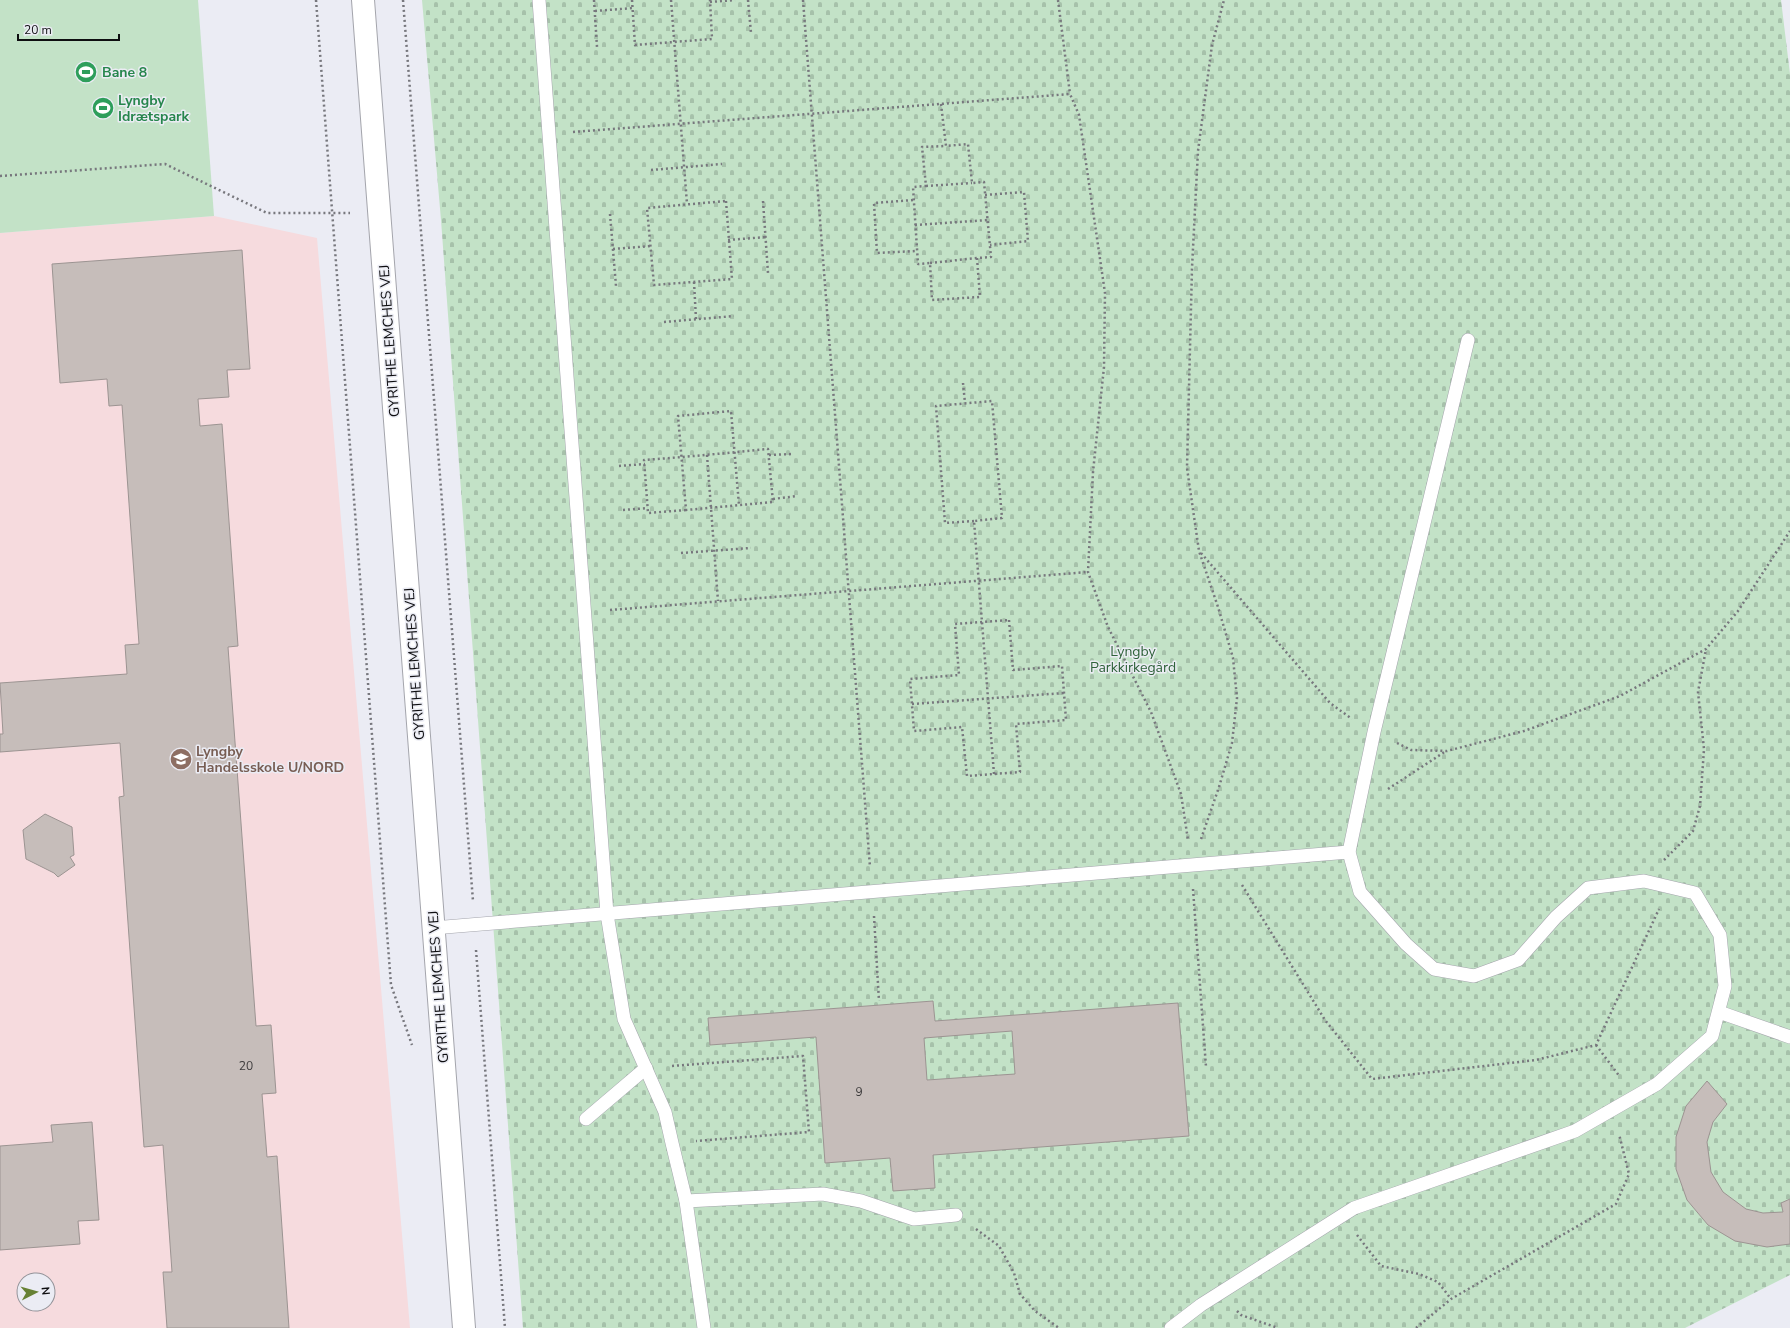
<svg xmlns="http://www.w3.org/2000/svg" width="1790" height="1328" font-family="'Nunito Sans',sans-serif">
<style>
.education{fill:#f6dbde;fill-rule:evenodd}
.green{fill:#c3e2c7}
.cemetery{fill:url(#cemetery-stones)}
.building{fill:#c6bdba;stroke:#9c9492;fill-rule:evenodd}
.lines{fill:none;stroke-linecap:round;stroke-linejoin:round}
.lane-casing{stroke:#a4a5ac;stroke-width:14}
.secondary-casing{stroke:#a4a5ac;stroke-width:24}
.path{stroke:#77777d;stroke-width:2.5;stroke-dasharray:2 3;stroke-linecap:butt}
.lane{stroke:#fff;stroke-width:13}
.secondary{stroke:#fff;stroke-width:22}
.labels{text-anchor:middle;stroke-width:3;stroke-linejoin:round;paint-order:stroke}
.number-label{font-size:12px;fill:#3c3a3b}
.leisure-label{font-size:14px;font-weight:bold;fill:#27864d;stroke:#ebecf4;text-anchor:start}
.street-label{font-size:14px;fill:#0e0e11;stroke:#ebecf4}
.park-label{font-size:14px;fill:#30633b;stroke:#ebecf4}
.education-label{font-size:14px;font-weight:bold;fill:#785e54;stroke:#ebecf4;text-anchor:start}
</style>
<defs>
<pattern id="cemetery-stones" width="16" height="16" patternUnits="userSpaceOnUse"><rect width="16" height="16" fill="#c3e2c7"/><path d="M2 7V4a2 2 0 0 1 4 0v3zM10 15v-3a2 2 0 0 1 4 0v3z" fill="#a6c1aa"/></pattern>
</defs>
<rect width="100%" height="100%" fill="#ebecf4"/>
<path class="education" d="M214,216L317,238L410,1328H0V233ZM24,1280H48V1304H24Z"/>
<polygon class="green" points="0,0 198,0 214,216 0,233"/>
<polygon class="cemetery" points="422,0 1781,0 1790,74 1790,1275 1685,1328 523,1328 441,220"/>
<g class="building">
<polygon points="242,250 250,369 227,370 229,397 198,399 200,426 222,424 238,646 228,647 256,1026 271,1025 276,1093 262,1094 267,1157 277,1156 289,1328 167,1328 163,1272 172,1272 163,1145 144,1147 119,797 124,796 120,743 0,752 0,734 3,734 0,683 127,674 125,645 139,644 122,405 109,406 107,379 60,383 52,264"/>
<polygon points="45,814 72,827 74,855 70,857 75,865 58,877 54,873 26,859 23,830"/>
<path d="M933,1001L935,1021L1178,1003L1189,1136L933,1155L935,1188L893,1191L890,1158L825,1163L816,1037L710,1045L708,1018ZM1012,1031L1015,1074L927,1080L924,1038Z"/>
<polygon points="1707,1081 1727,1104 1713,1122 1707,1142 1711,1172 1723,1192 1746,1209 1763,1213 1783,1212 1781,1203 1790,1199 1790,1244 1767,1247 1735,1241 1708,1225 1687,1200 1676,1169 1676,1137 1686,1106"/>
<polygon points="92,1122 99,1220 78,1221 80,1244 0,1250 0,1146 53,1142 51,1125"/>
</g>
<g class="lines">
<g class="lane-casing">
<g id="lane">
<polyline points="539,0 607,914 624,1019 665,1112 672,1143 686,1201 704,1328"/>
<polyline points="433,928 1349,852"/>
<polyline points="1719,1012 1790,1037"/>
<polyline points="586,1119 646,1068"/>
<polyline points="686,1201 823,1194 861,1201 914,1219 956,1215"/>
<polyline points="1171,1328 1201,1305 1354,1208 1575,1131 1657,1084 1712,1036 1725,986 1720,935 1695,893 1644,881 1588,888 1556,917 1518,960 1474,976 1434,969 1406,944 1360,892 1349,852 1374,732 1468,340"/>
</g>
</g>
<g class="secondary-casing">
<polyline id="secondary" points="363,0 464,1328"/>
</g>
<g class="path">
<polyline points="316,0 391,985 412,1045"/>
<polyline points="403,0 473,901"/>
<polyline points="594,0 597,47"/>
<polyline points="632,0 635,45 712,39 710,0"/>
<polyline points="671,0 687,204"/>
<polyline points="748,0 751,33"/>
<polyline points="803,0 870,867"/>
<polyline points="1058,0 1070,94"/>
<polyline points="710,2 735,0"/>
<polyline points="595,11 633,8"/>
<polyline points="941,104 946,146 968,144 972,183 984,182 991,257 977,258 980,297 932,300 930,263 918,264 913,187 926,186 922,147 946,146"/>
<polyline points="573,132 1070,94 1079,115 1105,293 1104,367 1093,472 1088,572 1108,627 1151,712 1181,794 1188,840"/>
<polyline points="651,170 722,164"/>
<polyline points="0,176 165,164 267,213 350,213"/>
<polyline points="926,186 972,183"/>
<polyline points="985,195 1024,192 1028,241 990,245"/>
<polyline points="913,200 874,203 877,253 917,251"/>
<polygon points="726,201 732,279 654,285 647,208"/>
<polyline points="763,201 768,273"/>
<polyline points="610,214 616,286"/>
<polyline points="915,225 988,220"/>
<polyline points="728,240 766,237"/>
<polyline points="613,249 651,246"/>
<polyline points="930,263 977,258"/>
<polyline points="694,282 696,319"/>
<polyline points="664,322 734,316"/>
<polyline points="963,383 965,403"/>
<polyline points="707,455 718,601"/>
<polyline points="769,455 793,454"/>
<polyline points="619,466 645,464"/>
<polyline points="773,499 797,496"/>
<polyline points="623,510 648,508"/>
<path d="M686,510L648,513L644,460C686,457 727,453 768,449L773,502L686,510L678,416L731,411L739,505"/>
<polyline points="974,521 945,523 936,406 992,401 1002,518 974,521 994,774"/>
<polyline points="681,553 751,548"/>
<polyline points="1201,553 1330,703 1352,719"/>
<polyline points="610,610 1088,572"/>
<polygon points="1009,620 1013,670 1062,666 1066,720 1016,724 1020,772 967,776 962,727 914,731 910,679 959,675 955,624"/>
<polyline points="912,704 1064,693"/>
<polyline points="1397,743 1411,750 1447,751 1524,731 1620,696 1706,649 1738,611 1790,531"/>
<polyline points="1388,789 1446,751"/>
<polyline points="1201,839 1219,787 1232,743 1237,698 1233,658 1218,607 1199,551 1187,468 1192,268 1198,151 1212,45 1224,0"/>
<polyline points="1664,860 1693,831 1700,806 1704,749 1698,692 1706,649"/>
<polyline points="1242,885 1325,1020 1372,1079 1536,1060 1596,1045 1659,909"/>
<polyline points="1193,889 1206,1067"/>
<polyline points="874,916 879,1001"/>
<polyline points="476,950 505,1328"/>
<polyline points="1596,1045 1620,1077"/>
<polyline points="672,1066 803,1056 809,1132 696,1141"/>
<polyline points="976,1229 999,1246 1014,1273 1020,1294 1035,1311 1059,1328"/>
<polyline points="1357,1235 1381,1266 1419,1274 1438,1282 1451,1299"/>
<polyline points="1237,1311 1241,1315 1278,1328"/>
<polyline points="1416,1328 1451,1299 1616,1204 1629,1174 1619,1134"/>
</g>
<use href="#lane" class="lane"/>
<use href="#secondary" class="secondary"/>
</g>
<defs>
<g id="stadium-disc" transform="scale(1.15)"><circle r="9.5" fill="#2e9e5b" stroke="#ebecf4"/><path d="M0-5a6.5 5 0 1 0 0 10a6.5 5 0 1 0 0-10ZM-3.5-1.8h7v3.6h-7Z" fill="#fff"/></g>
<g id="school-disc" transform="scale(1.15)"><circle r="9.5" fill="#8d6e63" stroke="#ebecf4"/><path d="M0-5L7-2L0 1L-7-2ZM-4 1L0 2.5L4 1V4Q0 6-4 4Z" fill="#fff"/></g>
</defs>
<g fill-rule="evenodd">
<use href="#stadium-disc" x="86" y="72"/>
<use href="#stadium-disc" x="103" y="108"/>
<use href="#school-disc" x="181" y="759"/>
</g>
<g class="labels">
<g class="number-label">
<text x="246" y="1070">20</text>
<text x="859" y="1096">9</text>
</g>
<g class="leisure-label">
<text x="102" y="77">Bane 8</text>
<text x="118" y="105">Lyngby<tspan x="118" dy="16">Idrætspark</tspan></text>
</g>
<g class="street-label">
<text transform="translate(389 341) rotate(-94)" y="5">GYRITHE LEMCHES VEJ</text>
<text transform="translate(414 664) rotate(-94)" y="5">GYRITHE LEMCHES VEJ</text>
<text transform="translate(438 987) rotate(-94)" y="5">GYRITHE LEMCHES VEJ</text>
</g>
<g class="park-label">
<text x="1133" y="656">Lyngby<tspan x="1133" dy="16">Parkkirkegård</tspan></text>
</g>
<g class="education-label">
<text x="196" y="756">Lyngby<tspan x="196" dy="16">Handelsskole U/NORD</tspan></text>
</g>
</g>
<g transform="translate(36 1292) rotate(84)"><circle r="19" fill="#ebecf4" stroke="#939399"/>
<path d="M0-3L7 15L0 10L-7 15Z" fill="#678134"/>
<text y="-6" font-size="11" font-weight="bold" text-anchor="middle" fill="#0e0e11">N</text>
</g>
<path d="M18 34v6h101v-6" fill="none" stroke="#0e0e11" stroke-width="2"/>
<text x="24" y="34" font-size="12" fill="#0e0e11" stroke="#ebecf4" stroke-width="3" paint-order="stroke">20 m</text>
</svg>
